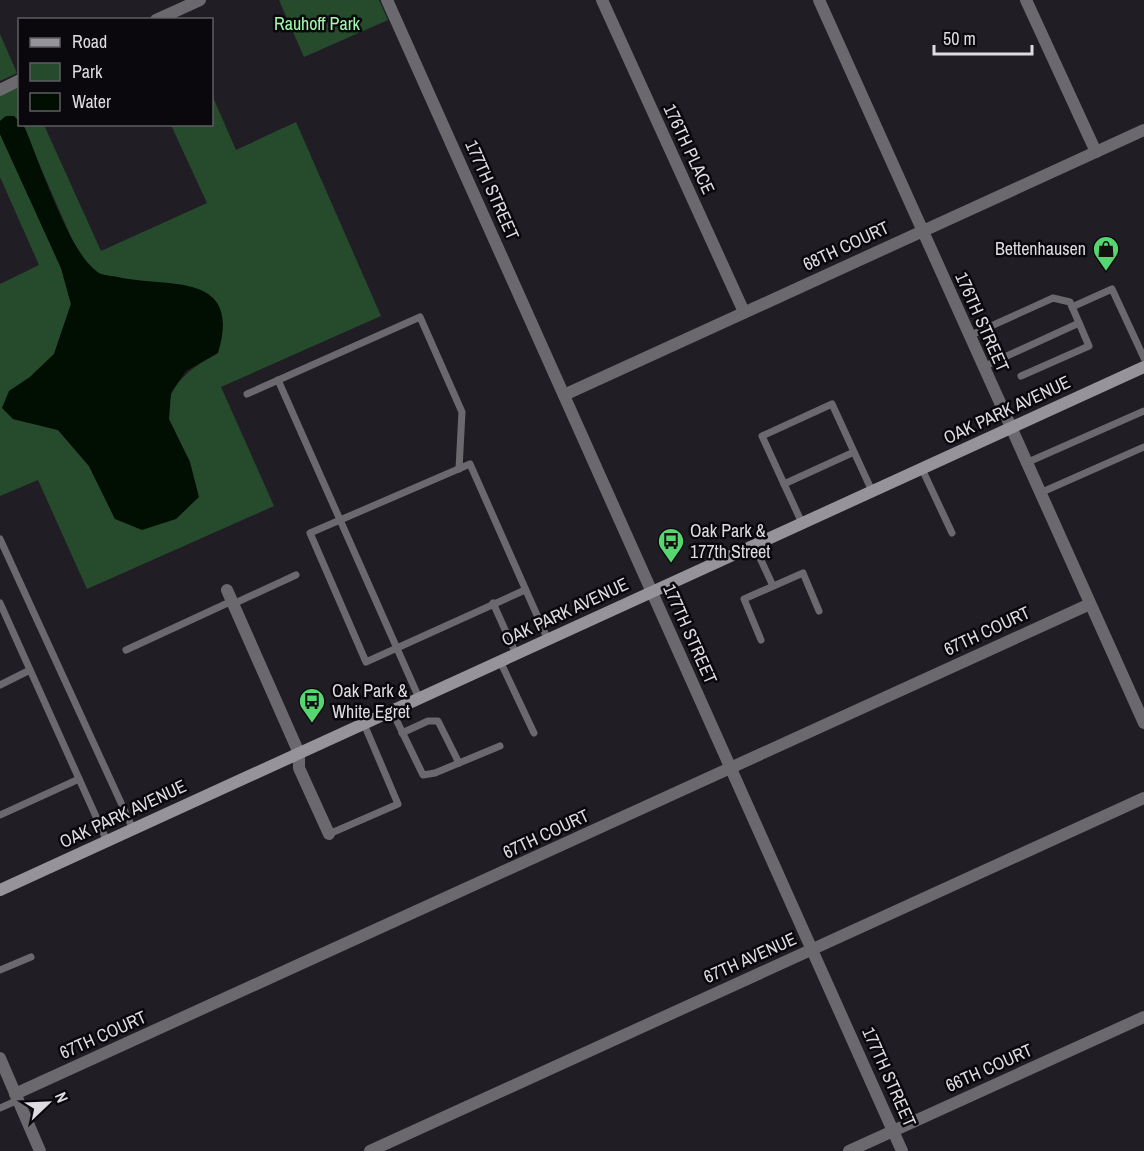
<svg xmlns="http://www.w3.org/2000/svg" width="1144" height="1151" font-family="'Archivo Narrow',sans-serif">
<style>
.green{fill:#264b2c}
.water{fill:#000f02}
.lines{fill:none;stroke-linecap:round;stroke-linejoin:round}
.lane{stroke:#6b696d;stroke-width:7}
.street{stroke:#6b696d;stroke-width:12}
.secondary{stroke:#97939a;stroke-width:12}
.labels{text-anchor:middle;stroke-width:5;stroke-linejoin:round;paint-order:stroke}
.park-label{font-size:18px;fill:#a0faac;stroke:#0a080c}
.street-label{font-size:18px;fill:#dfdce1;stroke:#0a080c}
.poi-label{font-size:18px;fill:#dfdce1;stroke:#0a080c;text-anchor:start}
</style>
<rect width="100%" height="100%" fill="#211d25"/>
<g class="green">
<polygon points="279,0 379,0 388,20 304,57"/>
<polygon points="0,34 17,73 0,81"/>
<polygon points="19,87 19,122 14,116 6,116 0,121 0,96"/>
<path d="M212,95L236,150L296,122L381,316L221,387L274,506L87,589L38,480L0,496V284L39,265L0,177V134L61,268L71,304L54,354L30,377L9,391L13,419L58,430L89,466L115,519L190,462C184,449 172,434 169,420C162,386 193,367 218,353L135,280L99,274L78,253L22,125H44L101,251L207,203L171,125L212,124Z"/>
</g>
<path class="water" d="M6,116H14L25,128C39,161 70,256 99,273C104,276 115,276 121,278C173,287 242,273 218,353L186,371L171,393L169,419L190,462L199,497L176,519L142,530L115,519L89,466L58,430L13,419L2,408L9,391L30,377L54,354L71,304L61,268L0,134V121Z"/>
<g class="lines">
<g class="lane">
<polyline points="1072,307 1112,289 1144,358"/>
<polyline points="969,336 1053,298 1070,302 1089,346 1021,376"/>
<polyline points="983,367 1079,323"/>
<polyline points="278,380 419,698"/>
<polyline points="247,394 420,317 462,412 459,469"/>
<polyline points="854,452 784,484 762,436 832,404 872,491"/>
<polyline points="1026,463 1144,411"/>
<polyline points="922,469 952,533"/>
<polyline points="784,484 802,523"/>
<polyline points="1040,493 1144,447"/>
<polyline points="0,539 133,829"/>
<polyline points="754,545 773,586"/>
<polyline points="525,590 366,662 310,533 470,464 548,640"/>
<polyline points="0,603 107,841"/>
<polyline points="493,603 516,654"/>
<polyline points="233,604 296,575"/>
<polyline points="761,640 744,599 803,573 819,611"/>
<polyline points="126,650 232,601"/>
<polyline points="500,661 534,733"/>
<polyline points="0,685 30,670"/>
<polyline points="392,711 423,775 435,773 500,746"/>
<polyline points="402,733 428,721 438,721 459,763"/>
<polyline points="0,815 79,779"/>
<polyline points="329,834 398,804 364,724"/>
<polyline points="0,970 31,957"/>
<polyline points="0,1108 18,1100"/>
</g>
<g class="street">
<polyline points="387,0 902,1151"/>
<polyline points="602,0 744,312"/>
<polyline points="819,0 1144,723"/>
<polyline points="1026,0 1096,152"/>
<polyline points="156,20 200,0"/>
<polyline points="0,90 20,80"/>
<polyline points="564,395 1144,130"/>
<polyline points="227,590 299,753 299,768 329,834"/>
<polyline points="0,1058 40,1151"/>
<polyline points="15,1094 1090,604"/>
<polyline points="370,1151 1144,798"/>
<polyline points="849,1151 1144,1017"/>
</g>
<polyline class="secondary" points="0,890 1144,367"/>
</g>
<defs>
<g id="shop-pin" transform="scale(1.35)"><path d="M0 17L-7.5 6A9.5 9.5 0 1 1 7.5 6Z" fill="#57d570" stroke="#0a080c"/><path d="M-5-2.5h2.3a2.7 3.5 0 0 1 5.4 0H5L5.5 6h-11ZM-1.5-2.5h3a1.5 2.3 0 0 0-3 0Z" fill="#111"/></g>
<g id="bus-pin" transform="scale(1.35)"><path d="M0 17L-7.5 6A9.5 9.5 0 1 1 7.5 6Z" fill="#57d570" stroke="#0a080c"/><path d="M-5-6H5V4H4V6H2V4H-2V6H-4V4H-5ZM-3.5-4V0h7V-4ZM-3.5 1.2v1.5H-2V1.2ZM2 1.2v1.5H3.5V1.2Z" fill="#111"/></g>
</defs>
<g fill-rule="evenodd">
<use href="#shop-pin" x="1106" y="249"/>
<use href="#bus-pin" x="671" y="541"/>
<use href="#bus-pin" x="312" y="701"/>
</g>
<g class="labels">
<g class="park-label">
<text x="317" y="30">Rauhoff Park</text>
</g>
<g class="street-label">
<text transform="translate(689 149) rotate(65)" y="6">176TH PLACE</text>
<text transform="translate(492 190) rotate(66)" y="6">177TH STREET</text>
<text transform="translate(846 246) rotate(-25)" y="6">68TH COURT</text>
<text transform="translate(982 322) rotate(66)" y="6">176TH STREET</text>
<text transform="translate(1007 410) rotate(-25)" y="6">OAK PARK AVENUE</text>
<text transform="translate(565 612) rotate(-25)" y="6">OAK PARK AVENUE</text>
<text transform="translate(987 631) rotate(-25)" y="6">67TH COURT</text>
<text transform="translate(690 634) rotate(66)" y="6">177TH STREET</text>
<text transform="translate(123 814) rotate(-25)" y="6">OAK PARK AVENUE</text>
<text transform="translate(546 834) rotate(-25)" y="6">67TH COURT</text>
<text transform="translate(750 958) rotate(-24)" y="6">67TH AVENUE</text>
<text transform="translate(103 1035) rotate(-24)" y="6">67TH COURT</text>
<text transform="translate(989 1068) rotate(-24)" y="6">66TH COURT</text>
<text transform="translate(889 1077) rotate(66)" y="6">177TH STREET</text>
</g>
<g class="poi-label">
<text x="1086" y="255" text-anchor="end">Bettenhausen</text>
<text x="690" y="537">Oak Park &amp;<tspan x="690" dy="21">177th Street</tspan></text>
<text x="332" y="697">Oak Park &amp;<tspan x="332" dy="21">White Egret</tspan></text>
</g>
</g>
<rect x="18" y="18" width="195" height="108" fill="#0a080c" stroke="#5f5d61" stroke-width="1.5"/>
<rect x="30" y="38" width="30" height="9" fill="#97939a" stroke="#5f5d61" stroke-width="1.5"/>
<text x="72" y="48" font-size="18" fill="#dfdce1">Road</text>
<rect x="30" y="63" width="30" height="18" fill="#264b2c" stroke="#5f5d61" stroke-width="1.5"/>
<text x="72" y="78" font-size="18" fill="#dfdce1">Park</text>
<rect x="30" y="93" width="30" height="18" fill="#000f02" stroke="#5f5d61" stroke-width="1.5"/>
<text x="72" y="108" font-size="18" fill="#dfdce1">Water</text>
<g transform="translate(48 1103) rotate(67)" stroke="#0a080c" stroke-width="4.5" paint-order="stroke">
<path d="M0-4.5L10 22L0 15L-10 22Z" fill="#dfdce1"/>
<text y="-9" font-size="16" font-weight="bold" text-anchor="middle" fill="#dfdce1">N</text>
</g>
<path d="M934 45v9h98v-9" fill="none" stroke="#dfdce1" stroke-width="3"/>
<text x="943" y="45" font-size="18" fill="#dfdce1" stroke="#0a080c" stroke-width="4.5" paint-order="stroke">50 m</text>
</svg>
